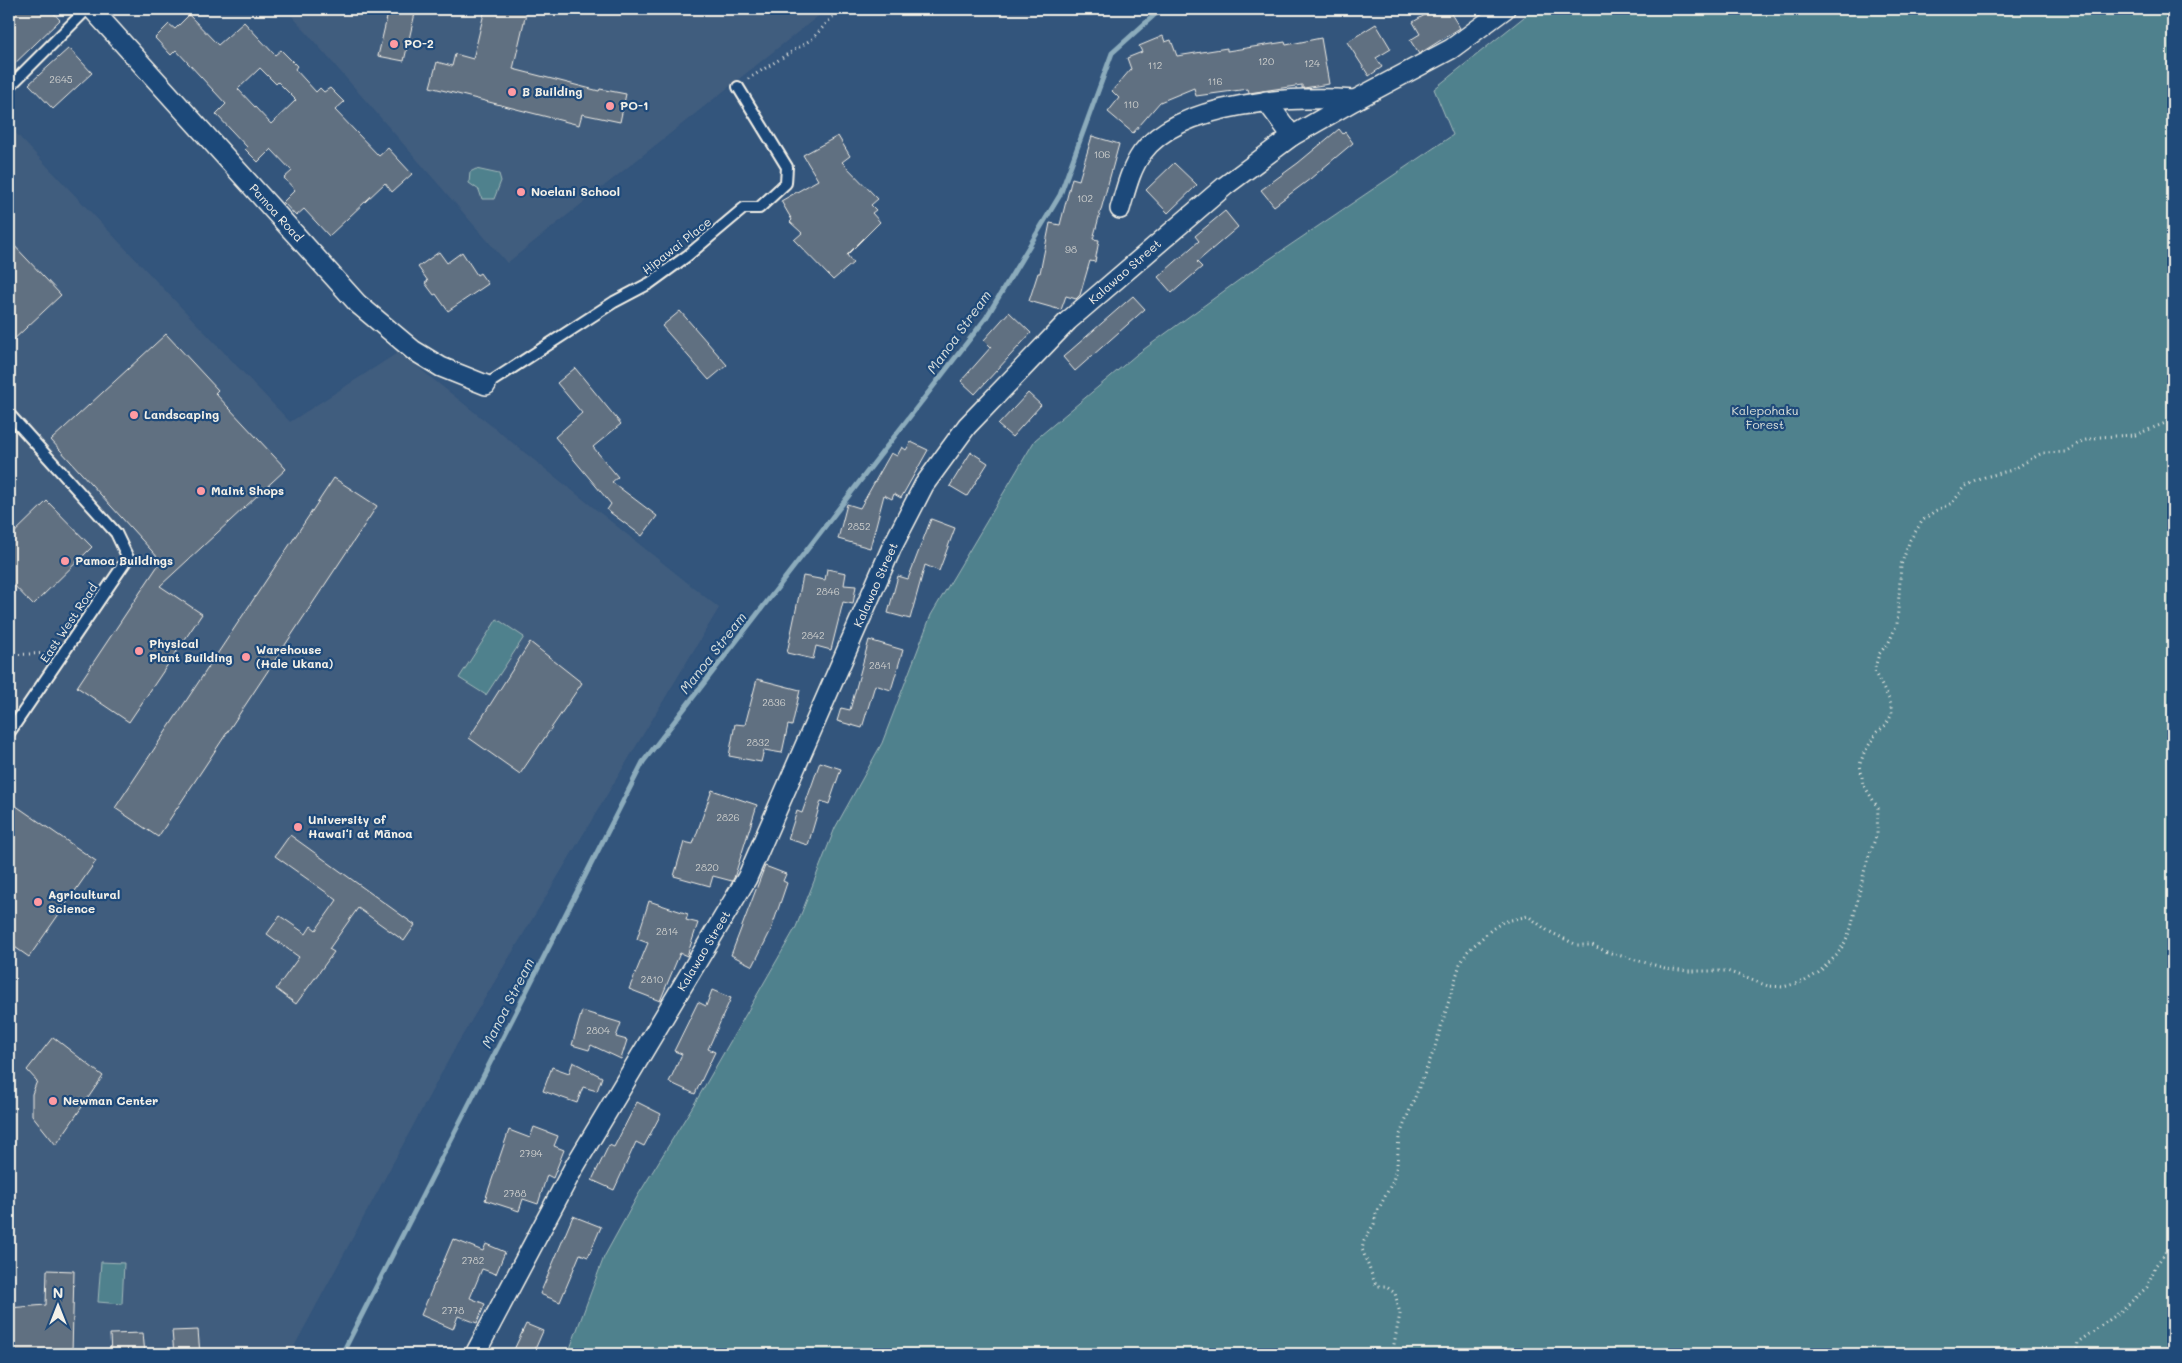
<svg xmlns="http://www.w3.org/2000/svg" width="2182" height="1363" font-family="Mali,sans-serif">
<style>
.built{fill:#415d7e}
.green{fill:#4f818d;stroke:#a2b9ba}
.lines{fill:none;stroke-linecap:round;stroke-linejoin:round}
.stream{stroke:#8cacbc;stroke-width:5}
.building{fill:#616f81;stroke:#f4f1e8;fill-rule:evenodd}
.service-casing{stroke:#f4f1e8;stroke-width:14}
.minor-casing{stroke:#f4f1e8;stroke-width:22}
.path{stroke:#f4f1e8;stroke-width:3;stroke-dasharray:1 4;stroke-linecap:butt}
.service{stroke:#1f4a7a;stroke-width:10}
.minor{stroke:#1f4a7a;stroke-width:19}
.poi-dot{fill:#ff9aa2;stroke:#1f4a7a;stroke-width:2}
.labels{text-anchor:middle;stroke-width:4.5;stroke-linejoin:round;paint-order:stroke}
.number-label{font-size:10px;fill:#cfd0ce}
.poi-label{font-size:12px;font-weight:bold;fill:#f4f1e8;stroke:#1f4a7a;text-anchor:start}
.street-label{font-size:12px;fill:#f4f1e8;stroke:#1f4a7a}
.park-label{font-size:12px;fill:#dbe0da;stroke:#1f4a7a}
.water-label{font-size:14px;font-style:italic;fill:#dae0dd;stroke:#1f4a7a}
</style>
<rect width="100%" height="100%" fill="#33557c"/>
<filter id="ink" filterUnits="userSpaceOnUse"><feTurbulence type="fractalNoise" baseFrequency=".02" numOctaves="2"/><feDisplacementMap in="SourceGraphic" scale="10" xChannelSelector="R" yChannelSelector="G"/><feConvolveMatrix kernelMatrix="1 2 1 2 8 2 1 2 1" color-interpolation-filters="sRGB"/></filter>
<g filter="url(#ink)">
<g class="built">
<polygon points="286,9 827,9 507,263"/>
<polygon points="9,126 290,422 399,352 719,608 456,1046 290,1354 9,1354"/>
</g>
<g class="green">
<polygon points="1534,9 2173,9 2173,1354 568,1354 604,1257 637,1197 699,1096 796,927 835,828 882,743 931,615 1035,440 1136,355 1246,275 1453,135 1434,89"/>
<polygon points="476,169 499,174 501,181 494,199 482,199 479,190 469,183 470,172"/>
<polygon points="497,619 524,637 486,695 459,678"/>
<polygon points="101,1262 124,1263 122,1304 98,1302"/>
</g>
<g class="lines">
<polyline class="stream" points="342,1354 643,762 986,318 1060,195 1112,53 1161,9"/>
</g>
<g class="building">
<polygon points="14,9 50,9 60,20 9,69 9,13"/>
<polygon points="389,9 416,9 404,61 378,56"/>
<polygon points="485,9 527,9 513,69 599,91 600,89 626,94 620,122 582,114 579,125 430,87 437,62 452,66 455,54 473,59"/>
<polygon points="1435,9 1448,9 1460,28 1419,54 1410,40 1420,34 1413,22"/>
<path d="M189,15L218,45L244,22L275,55L281,50L297,66L295,69L316,92L320,88L324,92L330,88L344,102L335,110L379,156L388,148L412,174L392,192L385,183L329,236L304,209L296,216L283,202L295,190L284,178L292,171L271,149L258,162L245,149L247,147L216,114L226,104L176,50L171,55L155,38L169,24L175,29ZM260,68L276,84L278,82L296,100L271,124L238,89Z"/>
<polygon points="1376,24 1391,49 1376,58 1382,67 1369,76 1347,42"/>
<polygon points="1163,36 1165,42 1171,40 1177,56 1227,48 1227,51 1285,42 1286,45 1321,38 1329,84 1304,88 1302,88 1302,85 1249,93 1248,89 1196,96 1194,88 1160,102 1133,133 1108,112 1119,98 1112,91 1131,69 1127,58 1142,52 1139,46"/>
<polygon points="69,48 92,73 53,109 29,84"/>
<polygon points="1339,129 1343,134 1345,132 1353,143 1310,179 1274,206 1261,190 1298,163"/>
<polygon points="838,136 850,156 842,162 878,199 871,205 876,210 872,213 880,222 847,255 853,263 833,280 794,240 802,233 790,222 792,220 781,201 818,180 803,155"/>
<polygon points="1092,136 1119,144 1093,239 1099,240 1095,262 1090,261 1080,295 1076,299 1066,296 1061,310 1029,301 1038,273 1040,273 1050,223 1060,225 1072,178 1079,180"/>
<polygon points="1174,163 1197,185 1168,213 1146,190"/>
<polygon points="1225,211 1238,227 1197,262 1202,267 1172,293 1158,277 1199,241 1195,236"/>
<polygon points="9,240 61,295 9,344"/>
<polygon points="439,252 447,263 462,252 477,275 480,273 488,284 448,311 436,294 434,295 425,283 428,281 418,267"/>
<polygon points="1133,296 1145,309 1075,371 1063,357"/>
<polygon points="680,311 727,365 709,380 662,326"/>
<polygon points="1009,312 1031,333 975,394 961,381 991,347 984,340"/>
<polygon points="166,334 218,390 215,393 286,469 160,586 202,614 129,722 77,687 161,561 51,440"/>
<polygon points="575,368 621,424 593,447 618,477 612,482 657,516 642,536 607,510 611,504 555,437 582,413 557,383"/>
<polygon points="1028,393 1041,405 1012,437 998,425"/>
<polygon points="911,442 928,450 901,498 894,494 892,499 884,495 870,548 838,539 847,504 860,508 891,453 897,456 902,447 906,450"/>
<polygon points="971,452 988,463 967,496 950,486"/>
<polygon points="334,478 377,506 158,837 115,808"/>
<polygon points="47,501 92,547 33,605 9,580 9,538"/>
<polygon points="931,519 955,528 939,571 925,565 910,619 888,613 898,576 908,579"/>
<polygon points="827,569 846,573 844,585 856,586 853,604 843,602 831,650 816,646 813,659 787,653 803,576 825,580"/>
<polygon points="869,640 903,650 891,690 875,685 862,728 837,721 841,708 850,710"/>
<polygon points="530,642 582,683 520,774 469,738"/>
<polygon points="757,679 800,690 792,726 788,725 782,753 764,750 761,762 729,756 735,724 745,725"/>
<polygon points="820,762 841,769 829,804 821,801 808,845 788,839 797,811 802,813"/>
<polygon points="712,790 757,805 734,878 732,881 713,876 710,886 674,876 684,842 693,844"/>
<polygon points="9,801 96,861 29,957 9,943"/>
<polygon points="290,835 415,925 404,941 358,908 329,949 334,952 296,1004 276,989 299,957 267,934 280,916 306,934 311,926 316,930 337,900 275,856"/>
<polygon points="765,866 786,874 783,881 787,883 771,930 753,966 731,955"/>
<polygon points="649,901 688,914 686,920 698,923 687,956 680,953 660,1001 629,989 648,943 637,939"/>
<polygon points="712,990 731,998 708,1049 715,1052 695,1094 669,1082 682,1054 674,1051 698,1002 706,1006"/>
<polygon points="582,1011 621,1023 616,1037 627,1040 621,1059 591,1045 589,1050 572,1045"/>
<polygon points="53,1037 103,1076 56,1145 32,1115 32,1094 37,1081 27,1070"/>
<polygon points="573,1062 602,1077 597,1091 583,1087 577,1103 543,1091 552,1067 569,1073"/>
<polygon points="637,1102 661,1114 644,1146 636,1142 614,1190 592,1180 609,1145 614,1147"/>
<polygon points="534,1127 558,1136 554,1146 564,1150 553,1178 547,1175 538,1204 523,1199 519,1211 485,1200 509,1130 530,1138"/>
<polygon points="573,1216 601,1227 588,1257 580,1254 560,1302 540,1294"/>
<polygon points="453,1239 483,1251 486,1244 505,1252 496,1274 482,1269 470,1298 485,1304 477,1323 458,1316 453,1329 421,1315"/>
<polygon points="47,1270 74,1271 72,1354 9,1354 9,1308 46,1305"/>
<polygon points="526,1324 543,1331 533,1354 512,1354"/>
<polygon points="198,1330 200,1354 174,1354 172,1331"/>
<polygon points="143,1333 145,1354 111,1354 110,1334"/>
</g>
<g class="lines">
<g class="service-casing">
<g id="service">
<polyline points="9,87 87,9"/>
<polyline points="486,385 614,302 650,283 687,256 744,208 759,208 786,183 787,167 738,87"/>
<polyline points="9,414 116,533 128,558 9,733"/>
</g>
</g>
<g class="minor-casing">
<g id="minor">
<polyline points="92,9 358,304 413,350 441,367 486,385"/>
<polyline points="1266,101 1292,136"/>
<path d="M1120,209C1126,189 1130,170 1142,153C1180,101 1296,96 1355,100"/>
<polyline points="475,1354 573,1169 747,878 891,549 924,485 967,426 1068,321 1225,186 1292,136 1355,100 1451,49 1505,9"/>
</g>
</g>
<g class="path">
<polyline points="748,79 812,39 840,9"/>
<polyline points="9,655 48,653"/>
<polyline points="1392,1354 1400,1314 1395,1293 1385,1286 1378,1286 1375,1283 1362,1249 1364,1241 1374,1224 1376,1214 1393,1181 1397,1165 1399,1137 1434,1050 1460,964 1468,951 1492,929 1503,922 1528,916 1548,931 1577,945 1592,945 1607,952 1665,968 1688,971 1727,971 1768,986 1783,987 1805,981 1818,973 1837,955 1845,942 1851,928 1866,864 1877,834 1878,808 1863,784 1860,764 1864,753 1877,732 1886,725 1892,714 1890,701 1874,671 1879,654 1889,642 1897,624 1901,565 1910,540 1923,520 1935,511 1952,503 1966,486 1985,477 2012,470 2042,453 2065,452 2082,441 2099,437 2135,435 2173,420"/>
<polyline points="2076,1354 2078,1342 2119,1313 2147,1287 2156,1265 2173,1244"/>
</g>
<use href="#service" class="service"/>
<use href="#minor" class="minor"/>
</g>
</g>
<g class="poi-dot">
<circle cx="394" cy="44" r="5"/>
<circle cx="512" cy="92" r="5"/>
<circle cx="610" cy="106" r="5"/>
<circle cx="521" cy="192" r="5"/>
<circle cx="134" cy="415" r="5"/>
<circle cx="201" cy="491" r="5"/>
<circle cx="65" cy="561" r="5"/>
<circle cx="139" cy="651" r="5"/>
<circle cx="246" cy="657" r="5"/>
<circle cx="298" cy="827" r="5"/>
<circle cx="38" cy="902" r="5"/>
<circle cx="53" cy="1101" r="5"/>
</g>
<g class="labels">
<g class="number-label">
<text x="1266" y="65">120</text>
<text x="1312" y="67">124</text>
<text x="1155" y="69">112</text>
<text x="61" y="83">2645</text>
<text x="1215" y="85">116</text>
<text x="1131" y="108">110</text>
<text x="1102" y="158">106</text>
<text x="1085" y="202">102</text>
<text x="1071" y="253">98</text>
<text x="859" y="530">2852</text>
<text x="828" y="595">2846</text>
<text x="813" y="639">2842</text>
<text x="880" y="669">2841</text>
<text x="774" y="706">2836</text>
<text x="758" y="746">2832</text>
<text x="728" y="821">2826</text>
<text x="707" y="871">2820</text>
<text x="667" y="935">2814</text>
<text x="652" y="983">2810</text>
<text x="598" y="1034">2804</text>
<text x="531" y="1157">2794</text>
<text x="515" y="1197">2788</text>
<text x="473" y="1264">2782</text>
<text x="453" y="1314">2778</text>
</g>
<g class="poi-label">
<text x="404" y="48">PO-2</text>
<text x="522" y="96">B Building</text>
<text x="620" y="110">PO-1</text>
<text x="531" y="196">Noelani School</text>
<text x="144" y="419">Landscaping</text>
<text x="211" y="495">Maint Shops</text>
<text x="75" y="565">Pamoa Buildings</text>
<text x="149" y="648">Physical<tspan x="149" dy="14">Plant Building</tspan></text>
<text x="256" y="654">Warehouse<tspan x="256" dy="14">(Hale Ukana)</tspan></text>
<text x="308" y="824">University of<tspan x="308" dy="14">Hawaiʻi at Mānoa</tspan></text>
<text x="48" y="899">Agricultural<tspan x="48" dy="14">Science</tspan></text>
<text x="63" y="1105">Newman Center</text>
</g>
<g class="street-label">
<text transform="translate(276 213) rotate(48)" y="4">Pamoa Road</text>
<text transform="translate(677 246) rotate(-38)" y="4">Hipawai Place</text>
<text transform="translate(1125 272) rotate(-41)" y="4">Kalawao Street</text>
<text transform="translate(876 585) rotate(-66)" y="4">Kalawao Street</text>
<text transform="translate(69 623) rotate(-56)" y="4">East West Road</text>
<text transform="translate(704 951) rotate(-59)" y="4">Kalawao Street</text>
</g>
<g class="park-label">
<text x="1765" y="415">Kalepohaku<tspan x="1765" dy="14">Forest</tspan></text>
</g>
<g class="water-label">
<text transform="translate(959 332) rotate(-54)" y="5">Manoa Stream</text>
<text transform="translate(713 653) rotate(-52)" y="5">Manoa Stream</text>
<text transform="translate(508 1003) rotate(-63)" y="5">Manoa Stream</text>
</g>
</g>
<rect width="2182" height="1363" fill="none" stroke="#1f4a7a" stroke-width="30"/>
<rect x="15" y="15" width="2152" height="1333" fill="none" stroke="#f4f1e8" stroke-width="2" filter="url(#ink)"/>
<g transform="translate(58 1306)" stroke="#1f4a7a" stroke-width="4" paint-order="stroke">
<path d="M0-4L9 19L0 12L-9 19Z" fill="#f4f1e8"/>
<text y="-8" font-size="14" font-weight="bold" text-anchor="middle" fill="#f4f1e8">N</text>
</g>
</svg>
